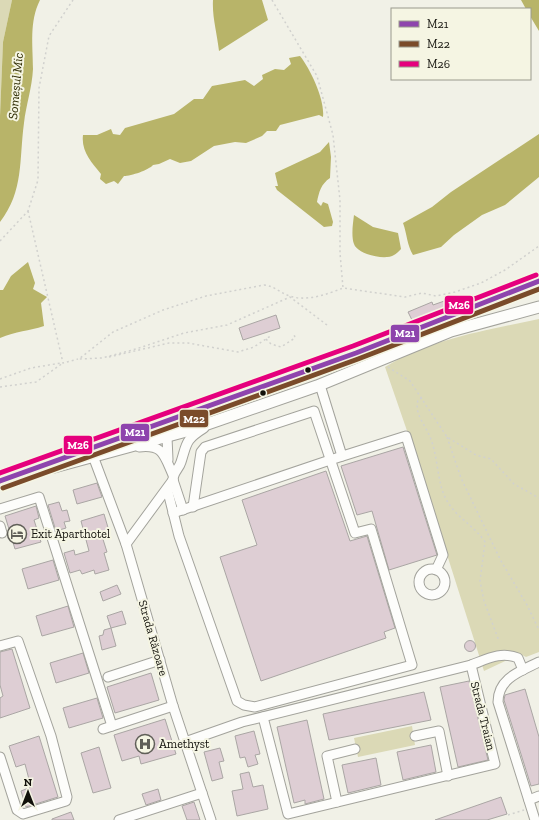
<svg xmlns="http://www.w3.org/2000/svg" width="539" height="820" font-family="'Zilla Slab',serif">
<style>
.green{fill:#dbd9b6}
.water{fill:#b8b469}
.building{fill:#deced4;stroke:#aaa6a4}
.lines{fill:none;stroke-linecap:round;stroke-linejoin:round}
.minor-casing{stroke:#a3a39c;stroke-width:11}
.major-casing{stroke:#a3a39c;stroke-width:13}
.path{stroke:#d1d1ce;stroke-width:1.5;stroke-dasharray:2 3;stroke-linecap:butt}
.minor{stroke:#fdfdfb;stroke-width:9}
.major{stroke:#fdfdfb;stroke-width:11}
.bus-1-casing{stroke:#f5f5e3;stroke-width:8}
.bus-2-casing{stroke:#f5f5e3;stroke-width:8}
.bus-3-casing{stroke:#f5f5e3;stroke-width:8}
.bus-1{stroke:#8e44ad;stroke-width:5}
.bus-2{stroke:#7a4b2a;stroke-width:5}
.bus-3{stroke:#e5007d;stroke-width:5}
.bus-dot{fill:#12110b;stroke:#f5f5e3;stroke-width:1.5}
.labels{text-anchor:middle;stroke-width:4;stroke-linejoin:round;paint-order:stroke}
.poi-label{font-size:12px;fill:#12110b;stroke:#f5f5e3;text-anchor:start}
.street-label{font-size:12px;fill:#12110b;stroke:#f5f5e3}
.water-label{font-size:13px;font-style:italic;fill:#2d2a00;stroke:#f5f5e3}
.line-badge{stroke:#f5f5e3;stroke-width:1.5}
.badge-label{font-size:11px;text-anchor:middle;font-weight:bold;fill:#fff}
</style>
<rect width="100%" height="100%" fill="#f1f1e7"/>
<g class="green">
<polygon points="0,0 12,0 3,42 0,116"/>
<path d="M539,319V652L526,657L520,654L484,671L415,454L385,367C430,339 487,330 539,319Z"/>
<polygon points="412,726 415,745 358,757 354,738"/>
</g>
<g class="water">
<path d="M12,0H40C29,22 33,45 33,69C32,88 26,105 24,123C19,160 24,191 0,222V116L3,42Z"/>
<path d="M213,0H262L268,20L219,51C217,33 212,17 213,0Z"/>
<polygon points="521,0 539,0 539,31 530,16 530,9 526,9"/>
<path d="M300,56C311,70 325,100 323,117L319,115L280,125L276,131H267L262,136L246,143L235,142L214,146L191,161L180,163L170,159L159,164L153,165C149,170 131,176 124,176L118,184L114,181L106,184L100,179L101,174C91,162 81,151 83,135H97L111,129L113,134L120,135L125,128L174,114L194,99H203L212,86L245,80L254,86L263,79L262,75L275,69L284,70L291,64L289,58Z"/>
<path d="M539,134V177L505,205L482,215L454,235L441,247L413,255C407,245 407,234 403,223L432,207L451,192Z"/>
<path d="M329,142L331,157L330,178C321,184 319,192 317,202L321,206L323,202L328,204L333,222L332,226L324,227L277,190L275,186H278L275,173L320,152Z"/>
<path d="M354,215L373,227L398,233L401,249C399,251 396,254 394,255C385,261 357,254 354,244C351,236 353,223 354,215Z"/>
<path d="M28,262L35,283L33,289L47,297L41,303L44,326C29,331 16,331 0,338V290H3L11,276Z"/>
</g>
<g class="building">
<polygon points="450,299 452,305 412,320 408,312 432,302 433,305"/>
<polygon points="276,315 280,328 243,340 239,328"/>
<polygon points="403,447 437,555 389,570 372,511 357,515 341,466"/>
<polygon points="326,471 350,541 367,536 395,628 384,632 386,638 261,681 220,557 257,545 242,500"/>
<polygon points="97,483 102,497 77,504 73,490"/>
<polygon points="59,502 62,511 67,510 70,521 64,522 66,528 56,531 48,505"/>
<polygon points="36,506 39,518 34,520 41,542 15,549 5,516"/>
<polygon points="104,514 109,531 101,533 107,552 104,553 109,570 95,574 94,570 82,574 80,570 70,573 64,553 74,550 75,555 89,551 81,521"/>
<polygon points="53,560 59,580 28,589 22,569"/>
<polygon points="117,585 121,594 103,601 100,592"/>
<polygon points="68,606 74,627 42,636 36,616"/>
<polygon points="122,611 126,624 111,628 116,646 102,650 99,636 103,635 104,630 111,628 107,616"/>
<circle cx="470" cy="646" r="5.5"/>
<polygon points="12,649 30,708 0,718 0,698 3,696 0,685 0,652"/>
<polygon points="83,653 89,673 56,683 50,663"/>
<polygon points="151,673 159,700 115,713 107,687"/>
<polygon points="469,681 488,760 458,767 440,687"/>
<polygon points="525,689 539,737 539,784 531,786 504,700 505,695"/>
<polygon points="424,692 431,720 329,740 323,714"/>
<polygon points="97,698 103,718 69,728 63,708"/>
<polygon points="165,719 176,754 141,764 139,756 122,761 114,735"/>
<polygon points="307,720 324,799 305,804 305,800 294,803 277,727"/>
<polygon points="254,731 260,754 255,755 258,764 248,767 245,757 240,758 235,736"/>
<polygon points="39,736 58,797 26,807 21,791 31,787 25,764 16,767 9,746"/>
<polygon points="431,745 436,772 403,780 397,752"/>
<polygon points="99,747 111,788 93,793 81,753"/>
<polygon points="220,748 224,761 219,762 223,778 212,781 204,752"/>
<polygon points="376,758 381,785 348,793 342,765"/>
<polygon points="249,772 253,787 263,785 268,809 237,816 232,791 243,789 240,774"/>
<polygon points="158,789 161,800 146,805 142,794"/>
<polygon points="501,797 507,814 487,820 435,820"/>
<polygon points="194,802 200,820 187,820 182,806"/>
<polygon points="71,812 74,820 52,820 52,819"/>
</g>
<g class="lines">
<g class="minor-casing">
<g id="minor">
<polyline points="320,385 342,456"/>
<polyline points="167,437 168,460"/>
<path d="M139,447C163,444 164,455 173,475"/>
<polyline points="93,456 126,544 173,706 211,820"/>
<polyline points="173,480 168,492 179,536 237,701 244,705 255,707 412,665 371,529 355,533 314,411 205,447 201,452 193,507"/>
<polyline points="173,480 183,510"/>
<polyline points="0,509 39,497 112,726"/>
<polyline points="173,513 330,460 406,436 443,555 436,570"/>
<polyline points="0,526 2,533"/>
<path d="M126,544L173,480C173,472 179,469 181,462C187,443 185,440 204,428"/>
<circle cx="432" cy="582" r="13"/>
<polyline points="0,646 18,641 51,736 67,797 66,801 23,814 17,810 0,757"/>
<polyline points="108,677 160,660"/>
<polyline points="263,717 288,814 495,764 471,665"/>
<polyline points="103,729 173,706"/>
<polyline points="415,736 439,731 448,776"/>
<path d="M185,742L242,722L471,665C487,659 501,651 518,658L523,670"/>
<polyline points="529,800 539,796"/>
<polyline points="337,802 327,756 355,749"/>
<polyline points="119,820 202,793"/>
<path d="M535,820L498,702C498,678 521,671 539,662"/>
</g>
</g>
<g class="major-casing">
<g id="major">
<polyline points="54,467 190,430 317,386 451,331 539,307"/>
<path d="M0,481C56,459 114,440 171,420C294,376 418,331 539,281"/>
</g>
</g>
<g class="path">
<polyline points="272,0 317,76 333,135 340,200 340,253 343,288 405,297 422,293 436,296 455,292 481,283 505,270 539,246"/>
<polyline points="28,211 63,363 78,359"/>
<polyline points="0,241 28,211 38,180 39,88 49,36 73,0"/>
<path d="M327,325L290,297L227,325L184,333L136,349L102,358L79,359L113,332L163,310L206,296L264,285C275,286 280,293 290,296C306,302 328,294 343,288"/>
<polyline points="266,339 271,344 281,347 295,338 294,334"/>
<polyline points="109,357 169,343 188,343 238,352 254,347 272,335"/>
<polyline points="388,367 410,381 447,437 476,455 491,459 514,484 539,498"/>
<polyline points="0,379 31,368 61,363"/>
<polyline points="0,387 36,382 63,363"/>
<path d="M422,398L418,400C414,414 425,424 430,437C438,455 437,483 446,499C455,517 474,525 485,542L480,581L484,601L499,641"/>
<polyline points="447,437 461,478 501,561 527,605 539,630"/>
<polyline points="0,470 5,468"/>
<polyline points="508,815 524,810"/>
</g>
<use href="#minor" class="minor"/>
<use href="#major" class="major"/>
<g class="bus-1-casing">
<polyline id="bus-1" points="0,481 356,353 539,281"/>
</g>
<g class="bus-2-casing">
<polyline id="bus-2" points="3,488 358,359 539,289"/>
</g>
<g class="bus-3-casing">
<polyline id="bus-3" points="0,473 353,346 536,275"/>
</g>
<use href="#bus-1" class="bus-1"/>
<use href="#bus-2" class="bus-2"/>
<use href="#bus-3" class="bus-3"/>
</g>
<defs>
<g id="hotel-ring" transform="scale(1)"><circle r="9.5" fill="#f5f5e3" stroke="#605f58" stroke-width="1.5"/><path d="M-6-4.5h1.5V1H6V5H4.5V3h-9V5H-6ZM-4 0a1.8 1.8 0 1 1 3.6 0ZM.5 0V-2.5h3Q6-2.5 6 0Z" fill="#605f58"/></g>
<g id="hospital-ring" transform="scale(1)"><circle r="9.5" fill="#f5f5e3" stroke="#605f58" stroke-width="1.5"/><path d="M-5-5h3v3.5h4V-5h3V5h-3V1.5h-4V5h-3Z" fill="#605f58"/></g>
</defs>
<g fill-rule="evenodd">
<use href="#hotel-ring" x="17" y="534"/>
<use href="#hospital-ring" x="145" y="744"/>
</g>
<g class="bus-dot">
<circle cx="308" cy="370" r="3.5"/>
<circle cx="263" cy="393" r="3.5"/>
</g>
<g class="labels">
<g class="poi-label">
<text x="31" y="538">Exit Aparthotel</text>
<text x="159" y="748">Amethyst</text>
</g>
<g class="street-label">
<text transform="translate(153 638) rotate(74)" y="4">Strada Răzoare</text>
<text transform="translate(483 716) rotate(76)" y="4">Strada Traian</text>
</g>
<g class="water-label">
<text transform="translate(15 86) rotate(-85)" y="5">Someșul Mic</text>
</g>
</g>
<g class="line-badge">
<rect x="444" y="295" width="30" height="20" rx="4" fill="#e5007d"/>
<rect x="390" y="324" width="30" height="19" rx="4" fill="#8e44ad"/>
<rect x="179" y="409" width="30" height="19" rx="4" fill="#7a4b2a"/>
<rect x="120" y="423" width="30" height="19" rx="4" fill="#8e44ad"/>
<rect x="63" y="435" width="30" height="20" rx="4" fill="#e5007d"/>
</g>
<g class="badge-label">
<text x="459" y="309">M26</text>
<text x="405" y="337">M21</text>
<text x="194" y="423">M22</text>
<text x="135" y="436">M21</text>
<text x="78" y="449">M26</text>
</g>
<rect x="391" y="8" width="140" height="72" fill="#f5f5e3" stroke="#9a9a8d"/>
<rect x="399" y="21" width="20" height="6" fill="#8e44ad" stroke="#9a9a8d"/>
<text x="427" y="28" font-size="12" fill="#12110b">M21</text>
<rect x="399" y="41" width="20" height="6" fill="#7a4b2a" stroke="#9a9a8d"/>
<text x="427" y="48" font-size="12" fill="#12110b">M22</text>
<rect x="399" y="61" width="20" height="6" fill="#e5007d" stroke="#9a9a8d"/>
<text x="427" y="68" font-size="12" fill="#12110b">M26</text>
<g transform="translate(28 792)" stroke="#f5f5e3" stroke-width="3" paint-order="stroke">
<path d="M0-3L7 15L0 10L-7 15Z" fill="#12110b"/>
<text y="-6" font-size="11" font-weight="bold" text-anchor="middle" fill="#12110b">N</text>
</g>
</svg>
